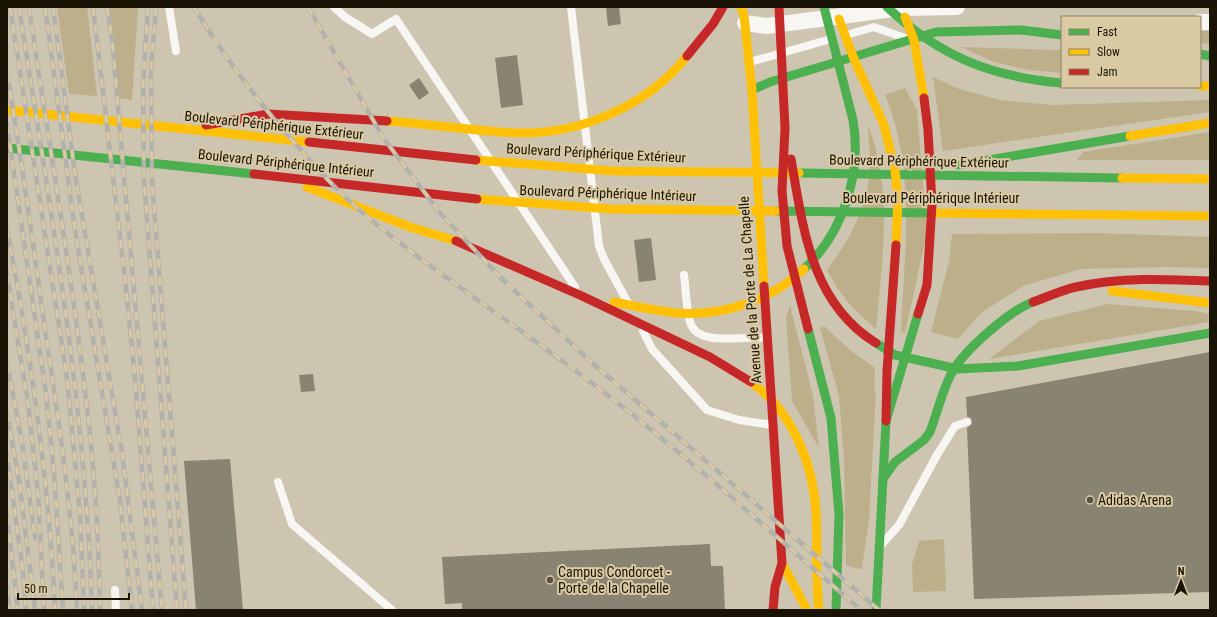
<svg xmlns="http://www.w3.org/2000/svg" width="1217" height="617" font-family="'Roboto Condensed',sans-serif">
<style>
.green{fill:#bdaf8a}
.building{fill:#898372}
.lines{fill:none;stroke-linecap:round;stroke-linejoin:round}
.lane{stroke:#f8f6f3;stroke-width:8}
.street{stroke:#f8f6f3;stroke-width:16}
.fast{stroke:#4caf50;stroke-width:9}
.slow{stroke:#ffc107;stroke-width:9}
.jam{stroke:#c62828;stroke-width:9}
.rail-casing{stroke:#b3b1ab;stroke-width:4.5}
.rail{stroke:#dacaa3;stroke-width:3;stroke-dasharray:9;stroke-linecap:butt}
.poi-dot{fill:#595242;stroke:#dacaa3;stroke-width:1.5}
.labels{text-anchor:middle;stroke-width:4;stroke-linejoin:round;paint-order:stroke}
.street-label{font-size:14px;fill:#1a1406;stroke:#dacaa3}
.poi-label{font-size:14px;fill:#1a1406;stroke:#dacaa3;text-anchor:start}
</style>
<rect width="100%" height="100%" fill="#cdc5b0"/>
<g class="green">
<polygon points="57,7 87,7 97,96 69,94"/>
<polygon points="107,7 138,7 132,100 118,98"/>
<polygon points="1200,31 1210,31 1210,44 1200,43"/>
<polygon points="961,47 1062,50 1062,73 1029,70 994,62"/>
<polygon points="933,77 959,89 1000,100 1052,105 1210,100 1210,112 943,151"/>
<path d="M905,88L917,110L927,233L905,333L901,332C904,252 917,172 885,95Z"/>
<path d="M868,125C894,192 882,259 876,329C855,312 839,294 827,270C851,239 870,202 870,162C870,150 868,137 868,125Z"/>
<polygon points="1210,132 1210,160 1077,160 1083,152"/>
<polygon points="1099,233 1210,237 1210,268 1166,267 1081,269 1023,286 981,313 958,339 931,332 949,261 952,234"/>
<polygon points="1108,304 1195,311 1210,314 1210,322 989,359 1039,321"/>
<polygon points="790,305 813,396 819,448 792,401 786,318"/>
<polygon points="824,326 850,350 875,368 874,391 876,391 869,520 862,568 858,569 846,565 844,459 839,396 820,328"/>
<polygon points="944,539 946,591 913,592 912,564 919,541"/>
</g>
<g class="building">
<polygon points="606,7 619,7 621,24 608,26"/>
<polygon points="517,55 523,105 501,108 495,58"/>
<polygon points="419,78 429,93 419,100 409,85"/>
<polygon points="651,238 656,280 639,282 634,240"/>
<polygon points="1210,352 1210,592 974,599 967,428 972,423 971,418 967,417 966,397"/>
<polygon points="313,374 315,391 301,392 299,375"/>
<polygon points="230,459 243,610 196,610 184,461"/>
<polygon points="710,544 711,566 723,566 725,610 462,610 462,603 445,604 442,557"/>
</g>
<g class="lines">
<g class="lane">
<polyline points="169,7 176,51"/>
<polyline points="334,7 345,17 372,34 396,19 575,287"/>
<polyline points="571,7 599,246 604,259 628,303"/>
<polyline points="846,35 874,27 905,38"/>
<polyline points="750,62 831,39"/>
<path d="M684,275C686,290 686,307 690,322C697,348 746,335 766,338"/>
<polyline points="643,331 652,349 707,410 739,420 773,425"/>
<polyline points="278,482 292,524 392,610"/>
<polyline points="882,544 899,525 937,455 955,426 967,422"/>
<polyline points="115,590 116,610"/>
</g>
<g class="street">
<polyline points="1200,22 1210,22"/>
<polyline points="745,23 767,26 901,8 957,7"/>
</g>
<g class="fast">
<path d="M887,7C939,56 991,77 1062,83"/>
<polyline points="1021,30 1062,35"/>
<polyline points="1200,54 1210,56"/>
<polyline points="752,90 770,82 936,32 1021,30"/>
<polyline points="7,148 254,174"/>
<polyline points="959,165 1130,136"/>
<polyline points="799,173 1122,178"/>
<polyline points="776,211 932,213"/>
<path d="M804,269C844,232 862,173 853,120L824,7"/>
<polyline points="808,329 831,418 839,514 836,610"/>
<polyline points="876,343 895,355 958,369 1018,366 1210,333"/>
<path d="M883,479L895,462L924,440L930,432C937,413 942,392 951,374C963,351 1009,311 1033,302"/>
<polyline points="876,610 886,421 918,314"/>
</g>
<g class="slow">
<polyline points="741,7 744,16 752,90 764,286"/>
<polyline points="905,17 914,40 924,98"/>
<polyline points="839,19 854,59 884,125 895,170 898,199 896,245"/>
<polyline points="1200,86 1210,86"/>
<polyline points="7,110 309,142"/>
<path d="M387,121C430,124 473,131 516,133C579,135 648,106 687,56"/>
<polyline points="1130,136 1210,123"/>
<polyline points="476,160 614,171 799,173"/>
<polyline points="1122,178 1210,179"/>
<polyline points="307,187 410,227 456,241"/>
<polyline points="477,199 610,209 776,211"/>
<polyline points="932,213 1210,216"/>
<polyline points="1112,291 1210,303"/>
<path d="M614,302C635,306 656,311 677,313C724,316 770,301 804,269"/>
<path d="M751,382C792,411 813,463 816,512C818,545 815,577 819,610"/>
<polyline points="782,563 807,610"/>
</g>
<g class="jam">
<polyline points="779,7 785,128 782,191 787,246 808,329"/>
<polyline points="687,56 713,24 723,7"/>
<polyline points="206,125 268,114 387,121"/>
<polyline points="309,142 476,160"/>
<path d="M791,159C803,228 811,303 876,343"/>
<polyline points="254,174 477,199"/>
<polyline points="456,241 582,296 710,357 751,382"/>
<polyline points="764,286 782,563 775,587 773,610"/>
<path d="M1033,302C1047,297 1062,290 1076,287C1120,277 1166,279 1210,281"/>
<polyline points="918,314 927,285 932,204 928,130 924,98"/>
<polyline points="886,421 887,371 896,245"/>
</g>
<g class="rail-casing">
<g id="rail">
<polyline points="10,7 67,378 80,514 84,610"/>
<path d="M19,7C50,207 86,407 92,610"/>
<path d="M29,7C51,160 79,313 93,467C97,514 99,562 100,610"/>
<polyline points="45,7 75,230 120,501 132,610"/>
<polyline points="53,7 75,174 122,453 142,610"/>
<polyline points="93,7 125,279 135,378 153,610"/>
<polyline points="107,7 112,39 162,610"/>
<polyline points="148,7 143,83 144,181 177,610"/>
<polyline points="156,7 151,69 152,182 186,610"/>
<path d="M194,7C219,49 248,88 279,125C306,156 332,187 364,214C439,277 523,329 601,390C691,459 775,536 861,610"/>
<polyline points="308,7 384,139 441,214 501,278 590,361 879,610"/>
<path d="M7,73C22,161 34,249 46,337C60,427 73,519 77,610"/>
<polyline points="7,125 46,394 54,472 63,610"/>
<path d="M7,229C31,355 49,482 55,610"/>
<polyline points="7,275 28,403 38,493 44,610"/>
<polyline points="7,364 22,442 35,538"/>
<polyline points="7,413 20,487 35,610"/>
<polyline points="7,454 23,572 26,610"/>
<polyline points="7,516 18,610"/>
<polyline points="7,587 9,610"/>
</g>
</g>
<use href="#rail" class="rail"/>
</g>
<g class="poi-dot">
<circle cx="1090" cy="500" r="4"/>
<circle cx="550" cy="580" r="4"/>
</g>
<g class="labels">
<g class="street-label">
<text transform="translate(274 125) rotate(6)" y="5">Boulevard Périphérique Extérieur</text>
<text transform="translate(596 153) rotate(3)" y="5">Boulevard Périphérique Extérieur</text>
<text transform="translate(919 161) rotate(1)" y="5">Boulevard Périphérique Extérieur</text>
<text transform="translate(286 163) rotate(6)" y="5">Boulevard Périphérique Intérieur</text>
<text transform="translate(608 193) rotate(2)" y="5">Boulevard Périphérique Intérieur</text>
<text x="931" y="203">Boulevard Périphérique Intérieur</text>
<text transform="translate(750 290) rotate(-94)" y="5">Avenue de la Porte de La Chapelle</text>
</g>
<g class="poi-label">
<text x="1098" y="505">Adidas Arena</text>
<text x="558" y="577">Campus Condorcet -<tspan x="558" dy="16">Porte de la Chapelle</tspan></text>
</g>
</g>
<rect width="1217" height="617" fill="none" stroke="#1a1406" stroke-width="16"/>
<rect x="1061" y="16" width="140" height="72" fill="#dacaa3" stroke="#8d8164"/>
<rect x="1069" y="29" width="20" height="6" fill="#4caf50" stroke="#8d8164"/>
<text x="1097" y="36" font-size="12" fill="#1a1406">Fast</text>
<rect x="1069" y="49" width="20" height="6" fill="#ffc107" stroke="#8d8164"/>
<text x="1097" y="56" font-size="12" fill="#1a1406">Slow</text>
<rect x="1069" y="69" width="20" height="6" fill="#c62828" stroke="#8d8164"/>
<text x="1097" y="76" font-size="12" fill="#1a1406">Jam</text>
<g transform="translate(1181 581)" stroke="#dacaa3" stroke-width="3" paint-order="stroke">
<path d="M0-3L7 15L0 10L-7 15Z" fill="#1a1406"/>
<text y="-6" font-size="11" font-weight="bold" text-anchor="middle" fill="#1a1406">N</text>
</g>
<path d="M18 593v6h111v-6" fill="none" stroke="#1a1406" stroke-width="2"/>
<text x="24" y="593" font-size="12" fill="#1a1406" stroke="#dacaa3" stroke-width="3" paint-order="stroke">50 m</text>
</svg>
